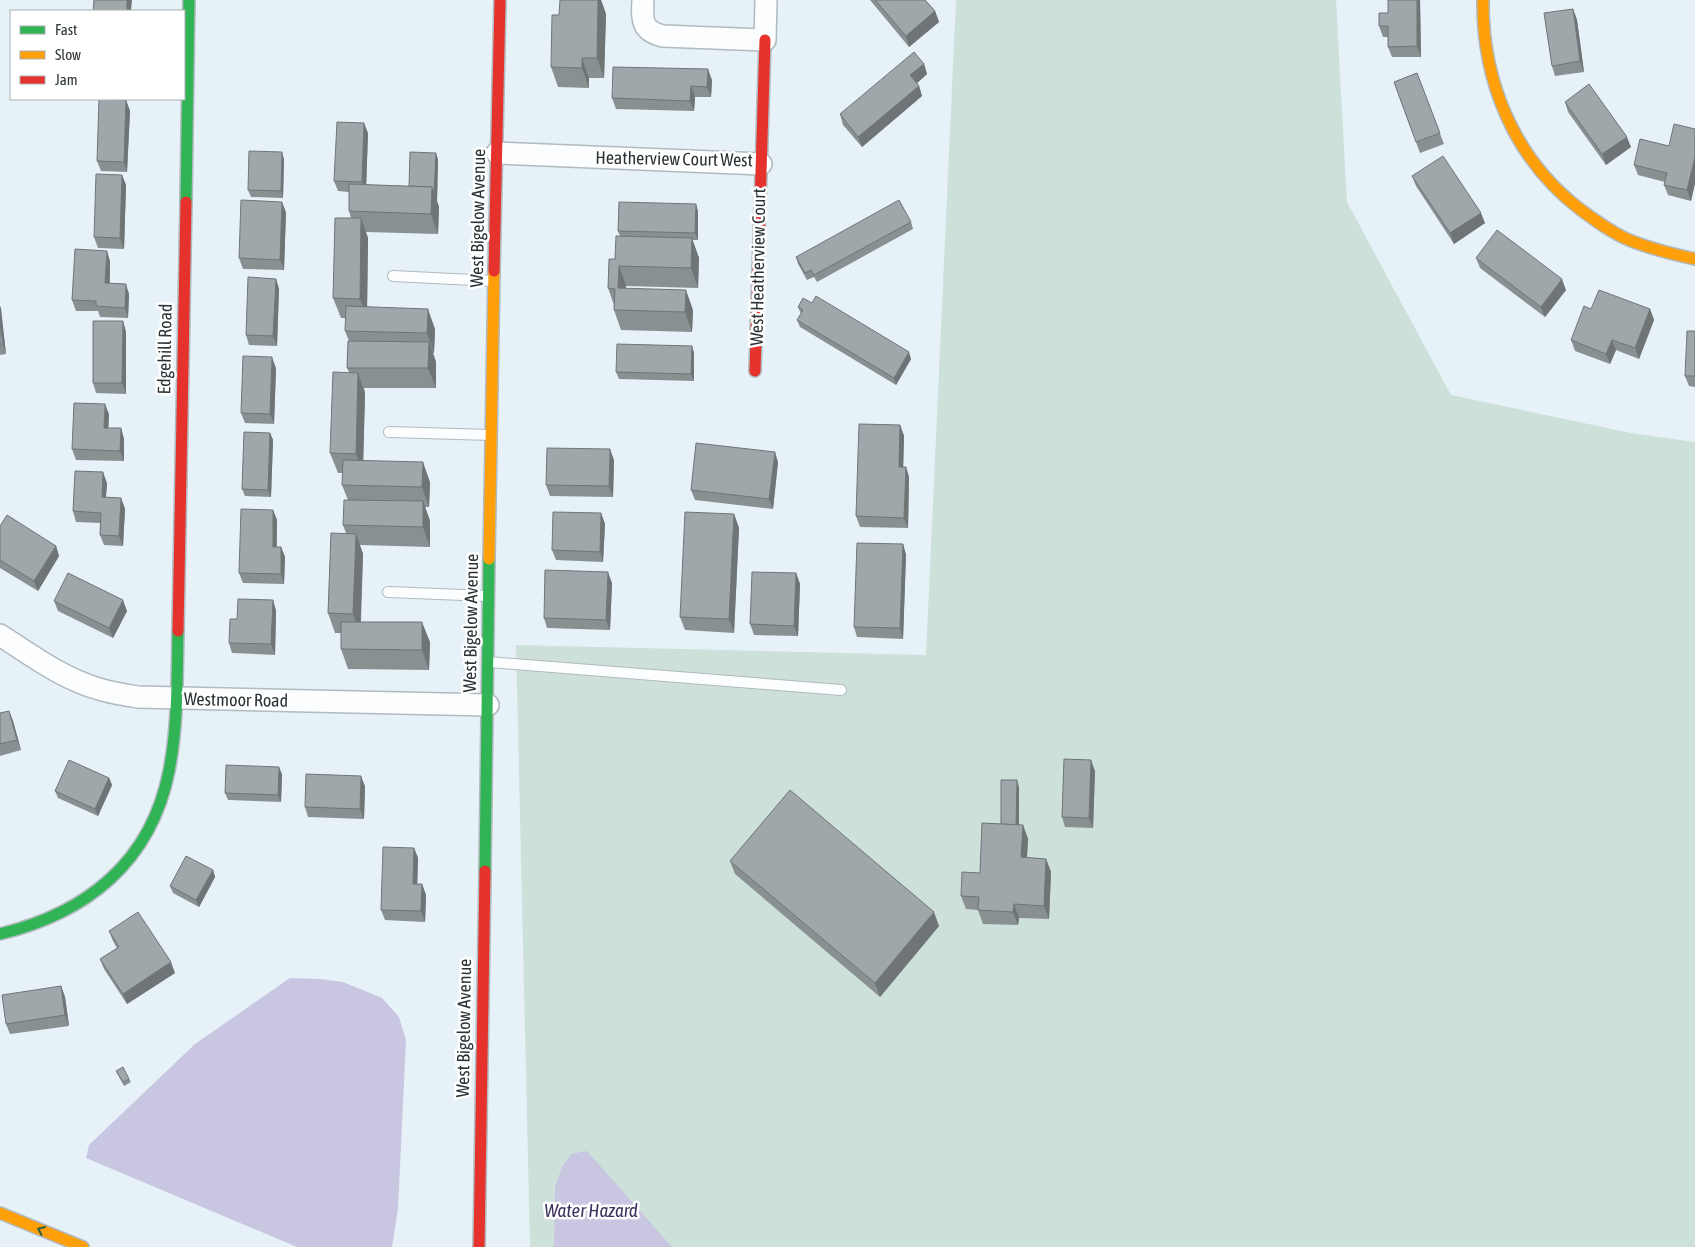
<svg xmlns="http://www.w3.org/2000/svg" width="1695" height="1247" font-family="'Asap Condensed',sans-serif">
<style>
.green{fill:#cee0da}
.water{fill:#c8c6e0}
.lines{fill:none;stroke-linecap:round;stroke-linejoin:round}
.lane-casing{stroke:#b1babe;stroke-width:12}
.street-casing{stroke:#b1babe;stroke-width:24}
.fast-casing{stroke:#b1babe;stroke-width:14}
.slow-casing{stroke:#b1babe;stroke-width:14}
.jam-casing{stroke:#b1babe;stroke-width:14}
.lane{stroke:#fbfdfe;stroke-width:10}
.street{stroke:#fbfdfe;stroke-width:21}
.fast{stroke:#30b455;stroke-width:11}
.slow{stroke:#ff9f0a;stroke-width:11}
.jam{stroke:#e5322d;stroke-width:11}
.wall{fill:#899092}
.shaded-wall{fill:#6f7577}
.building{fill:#9fa7aa;stroke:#6f7577}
.oneway{stroke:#2d6041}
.labels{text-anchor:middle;stroke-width:5;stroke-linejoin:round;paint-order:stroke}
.street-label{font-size:18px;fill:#2b3336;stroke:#fff}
.water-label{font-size:19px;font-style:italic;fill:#3c305d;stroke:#fff}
</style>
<rect width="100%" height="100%" fill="#e7f2f8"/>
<polygon class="green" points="956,0 1336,0 1347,202 1451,395 1631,433 1695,442 1695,1247 530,1247 516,645 926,655"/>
<g class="water">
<polygon points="290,978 320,979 343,982 382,998 399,1017 406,1040 398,1209 392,1247 297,1247 86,1158 89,1145 195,1044"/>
<polygon points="587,1151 672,1247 554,1247 555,1187 562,1167 571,1154"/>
</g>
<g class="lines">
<g class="lane-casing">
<g id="lane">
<polyline points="393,276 493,281"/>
<polyline points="389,432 491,435"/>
<polyline points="388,592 488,596"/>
<polyline points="489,662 841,690"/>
</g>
</g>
<g class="street-casing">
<g id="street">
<path d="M643,0C642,19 641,31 663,36L765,40L766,0"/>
<polyline points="497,153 761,164"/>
<path d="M0,635C31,655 63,679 99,689C112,693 125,695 138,697L488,705"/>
</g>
</g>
<g class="fast-casing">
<g id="fast">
<polyline points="186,202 189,0"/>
<polyline points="485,871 489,559"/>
<path d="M0,934C87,913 151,862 169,771C178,725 177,678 178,631"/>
</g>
</g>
<g class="slow-casing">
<g id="slow">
<path d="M1483,0C1482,82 1515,160 1581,210C1596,221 1612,233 1629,240C1651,249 1672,254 1695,259"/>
<polyline points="489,559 494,271"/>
<polyline points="0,1213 83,1247"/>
</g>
</g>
<g class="jam-casing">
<g id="jam">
<polyline points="494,271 500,0"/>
<polyline points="755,371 765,40"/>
<polyline points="178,631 186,202"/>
<polyline points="479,1247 485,871"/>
</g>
</g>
<use href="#lane" class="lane"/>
<use href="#street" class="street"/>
<use href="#fast" class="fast"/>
<use href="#slow" class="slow"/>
<use href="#jam" class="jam"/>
</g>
<g class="wall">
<polygon points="598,0 601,0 606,14 604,78 589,78 589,88 558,87 551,67 559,15"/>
<polygon points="870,0 925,0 935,11 939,22 909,47"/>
<polygon points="1420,0 1421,57 1392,57 1388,47 1388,37 1383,37 1379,26 1388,13"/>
<polygon points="1573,9 1577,20 1584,72 1555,76 1552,66"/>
<polygon points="924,64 927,74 917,83 919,86 922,96 862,147 843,125 840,114"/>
<polygon points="1417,73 1444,144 1420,153 1394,82"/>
<polygon points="712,80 711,97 695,97 694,111 616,109 612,98"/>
<polygon points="126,100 130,111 127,172 101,171 97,161"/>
<polygon points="1565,102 1631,147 1606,165 1568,112"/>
<polygon points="1695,129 1695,183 1691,201 1668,195 1664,185 1665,182 1638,175 1634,165 1669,146"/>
<polygon points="368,133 366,185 409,186 436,153 438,160 437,201 439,207 438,234 366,232 368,238 367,307 435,329 434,353 433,353 436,362 436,388 364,388 365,393 363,460 430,482 429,507 425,507 430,521 430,547 360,545 363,554 361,622 430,642 429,670 348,669 341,649 341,633 335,633 328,613 346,533 343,525 348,500 342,485 343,473 338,473 330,453 349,372 347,368 349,341 345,331 346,318 341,318 333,298 351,218 349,211 349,192 338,191 334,181"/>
<polygon points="284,159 283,198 251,197 248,190"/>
<polygon points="122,175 126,185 124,249 98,248 94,237"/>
<polygon points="1412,176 1485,223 1454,244 1416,186"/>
<polygon points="698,211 698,240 692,240 699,258 698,288 626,286 626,289 693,310 692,332 621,330 614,310 614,305 608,288 620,236 618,231"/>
<polygon points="286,212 284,270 243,269 239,258"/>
<polygon points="911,222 913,229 817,282 814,277 807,280 798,264 796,257"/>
<polygon points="1476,258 1566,290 1545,317 1480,268"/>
<polygon points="110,261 110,283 129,294 128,318 100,317 98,311 76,311 72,300"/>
<polygon points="276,279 279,289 277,346 249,345 246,335"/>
<polygon points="812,303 911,359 896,385 800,327 797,320 801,314 798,307"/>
<polygon points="0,306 6,354 0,355"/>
<polygon points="1591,309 1650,309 1654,320 1639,359 1616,350 1610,364 1575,351 1571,340"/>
<polygon points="123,321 126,332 126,394 96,393 93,383"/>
<polygon points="1695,331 1695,387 1689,386 1685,376"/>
<polygon points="692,346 694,353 694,381 619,379 616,372"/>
<polygon points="276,368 274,424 245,423 241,413"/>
<polygon points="109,414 108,428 121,428 124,439 124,461 76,460 72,449"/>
<polygon points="900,425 904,436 903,467 906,467 909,477 908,528 860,527 856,516"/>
<polygon points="270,433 273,440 271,497 245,496 242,489"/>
<polygon points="614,460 613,497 550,496 546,485"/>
<polygon points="778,462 773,509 695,500 691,490"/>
<polygon points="107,483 106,497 121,498 125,509 123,546 104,545 100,535 100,523 76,522 73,511"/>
<polygon points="273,510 277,520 277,547 281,547 285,557 284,584 243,583 239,573"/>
<polygon points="601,513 605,524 603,562 556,560 552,550"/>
<polygon points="734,514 739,528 734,633 685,630 680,617"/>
<polygon points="0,526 56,546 59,556 38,591 0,568"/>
<polygon points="903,544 906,555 903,639 857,637 854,627"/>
<polygon points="796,573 800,584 798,636 754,635 750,624"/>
<polygon points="612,583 610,630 547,628 544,618"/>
<polygon points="273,600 276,611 275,655 232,653 229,643 237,619"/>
<polygon points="54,601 127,611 113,638 58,611"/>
<polygon points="9,711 13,721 21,750 0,756 0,713"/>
<polygon points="1095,771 1093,828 1065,827 1062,817"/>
<polygon points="282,774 281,802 228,800 225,793"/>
<polygon points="109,778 112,785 98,816 58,798 55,791"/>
<polygon points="365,786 364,819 308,817 305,807"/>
<polygon points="1019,787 1019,825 1023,825 1028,839 1027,858 1046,859 1051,872 1049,919 1019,918 1018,925 983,924 978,910 966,909 961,896 980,873 1001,824"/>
<polygon points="414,848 418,858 417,884 422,884 426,895 425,922 385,920 381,910"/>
<polygon points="730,861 939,926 880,997 735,874"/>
<polygon points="213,870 215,877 199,907 173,893 170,886"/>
<polygon points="109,931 175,973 127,1004 104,969 100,959 117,948 113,941"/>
<polygon points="61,986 65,997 69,1026 10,1034 6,1024"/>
<polygon points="116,1071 129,1079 131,1082 124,1086"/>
</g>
<g class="shaded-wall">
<polygon points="127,0 132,0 131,11 127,11"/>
<polygon points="598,0 601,0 606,14 604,78 597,58"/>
<polygon points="1417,0 1420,0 1421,57 1417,46"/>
<polygon points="1573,9 1577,20 1584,72 1580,61"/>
<polygon points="935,11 939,22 909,47 906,36"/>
<polygon points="582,58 589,78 589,88 582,68"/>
<polygon points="924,64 927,74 914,86 910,75"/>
<polygon points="708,69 712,80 711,97 707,87"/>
<polygon points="691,86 695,97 694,111 690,101"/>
<polygon points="919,86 922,96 862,147 858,137"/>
<polygon points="126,100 130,111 127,172 124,162"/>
<polygon points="364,123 368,133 366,192 362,182"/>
<polygon points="1627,137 1631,147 1606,165 1602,154"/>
<polygon points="282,152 284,159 283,198 281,191"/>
<polygon points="436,153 438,160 437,201 439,207 438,234 431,214 432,187"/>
<polygon points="1695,157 1695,183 1691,201 1687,190"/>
<polygon points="122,175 126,185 124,249 120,238"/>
<polygon points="282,202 286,212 284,270 280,260"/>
<polygon points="696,204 698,211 698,240 695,233"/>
<polygon points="1481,213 1485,223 1454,244 1450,233"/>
<polygon points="361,218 368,238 367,319 360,299"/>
<polygon points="692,238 699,258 698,288 691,268"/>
<polygon points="107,251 110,261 109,293 105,283"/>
<polygon points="619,266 626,286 626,308 618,288"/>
<polygon points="276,279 279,289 277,346 273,336"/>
<polygon points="1562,279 1566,290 1545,317 1541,307"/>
<polygon points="126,284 129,294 128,318 125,308"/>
<polygon points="686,290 693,310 692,332 685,312"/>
<polygon points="0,306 1,308 6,354 3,344 0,322"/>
<polygon points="428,309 435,329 434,353 427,333"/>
<polygon points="1650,309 1654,320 1639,359 1635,348"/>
<polygon points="123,321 126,332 126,394 122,383"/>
<polygon points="1612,340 1616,350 1610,364 1606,354"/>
<polygon points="429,342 436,362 436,388 428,368"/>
<polygon points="692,346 694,353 694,381 691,374"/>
<polygon points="909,352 911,359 896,385 894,378"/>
<polygon points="272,357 276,368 274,424 270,414"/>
<polygon points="358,373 365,393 363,473 356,454"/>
<polygon points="105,404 109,414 108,438 104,428"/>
<polygon points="900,425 904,436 903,477 899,467"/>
<polygon points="121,428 124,439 124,461 120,451"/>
<polygon points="270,433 273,440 271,497 268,490"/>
<polygon points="610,449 614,460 613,497 609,486"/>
<polygon points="775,452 778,462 773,509 769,499"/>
<polygon points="423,462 430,482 429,507 422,487"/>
<polygon points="906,467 909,477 908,528 904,518"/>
<polygon points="103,472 107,483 105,507 102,497"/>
<polygon points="121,498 125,509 123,546 119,536"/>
<polygon points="423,501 430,521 430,547 423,527"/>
<polygon points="273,510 277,520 276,557 273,547"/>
<polygon points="601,513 605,524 603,562 600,552"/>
<polygon points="734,514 739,528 734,633 729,619"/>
<polygon points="356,534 363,554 360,633 353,614"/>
<polygon points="903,544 906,555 903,639 900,628"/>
<polygon points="56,546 59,556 38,591 34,581"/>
<polygon points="281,547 285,557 284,584 281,574"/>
<polygon points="608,572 612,583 610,630 606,620"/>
<polygon points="796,573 800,584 798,636 794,626"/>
<polygon points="123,600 127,611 113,638 109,628"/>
<polygon points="273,600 276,611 275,655 271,644"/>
<polygon points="422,622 430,642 429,670 422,650"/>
<polygon points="9,711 13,721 21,750 17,740"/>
<polygon points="1091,760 1095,771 1093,828 1089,818"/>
<polygon points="279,767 282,774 281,802 278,795"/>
<polygon points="361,776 365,786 364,819 360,809"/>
<polygon points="109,778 112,785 98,816 95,809"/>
<polygon points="1017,780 1019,787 1019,832 1016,825"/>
<polygon points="1023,825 1028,839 1026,871 1021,857"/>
<polygon points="414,848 418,858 417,895 413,884"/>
<polygon points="1046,859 1051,872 1049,919 1044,906"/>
<polygon points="213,870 215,877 199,907 196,900"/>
<polygon points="422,884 426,895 425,922 421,911"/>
<polygon points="1014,904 1019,918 1018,925 1013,912"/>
<polygon points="934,912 939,926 880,997 875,983"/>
<polygon points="171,962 175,973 127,1004 123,994"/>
<polygon points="61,986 65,997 69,1026 65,1015"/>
</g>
<g class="building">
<polygon points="94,0 127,0 127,11 93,11"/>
<polygon points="560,0 598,0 597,58 582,58 582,68 551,67 552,15 559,15"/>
<polygon points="875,0 925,0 935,11 906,36"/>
<polygon points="1388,0 1417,0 1417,46 1388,47 1388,26 1379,26 1379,13 1388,13"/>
<polygon points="1573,9 1580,61 1552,66 1544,13"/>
<polygon points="914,52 924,64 910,75 919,86 858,137 840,114"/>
<polygon points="613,67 708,69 707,87 691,86 690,101 612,98"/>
<polygon points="1417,73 1440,133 1416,142 1394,82"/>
<polygon points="1589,84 1627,137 1602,154 1565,102"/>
<polygon points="99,99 126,100 124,162 97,161"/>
<polygon points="337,122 364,123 362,182 334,181"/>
<polygon points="1674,124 1695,129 1695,157 1687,190 1664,185 1667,173 1634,165 1640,139 1669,146"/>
<polygon points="249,151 282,152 281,191 248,190"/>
<polygon points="410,152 436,153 434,194 432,187 409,186"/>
<polygon points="1443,156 1481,213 1450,233 1412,176"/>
<polygon points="96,174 122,175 120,238 94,237"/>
<polygon points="349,184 432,187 431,214 349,211"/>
<polygon points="241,200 282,202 280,260 239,258"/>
<polygon points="899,200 911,222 814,275 811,270 805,273 796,257"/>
<polygon points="619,202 696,204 695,233 618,231"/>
<polygon points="335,218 361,218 360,299 333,298"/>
<polygon points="1497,230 1562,279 1541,307 1476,258"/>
<polygon points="616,236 692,238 691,268 619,266 618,288 686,290 685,312 614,310 615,289 608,288 609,259 615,259"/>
<polygon points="75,249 107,251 105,283 126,284 125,308 96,306 96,301 72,300"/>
<polygon points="248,277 276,279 273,336 246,335"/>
<polygon points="1599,290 1650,309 1635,348 1612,340 1606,354 1571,340 1584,306 1591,309"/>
<polygon points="816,296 909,352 894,378 797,320 803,310 798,307 803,298 812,303"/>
<polygon points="346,306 428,309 427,333 345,331"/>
<polygon points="93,321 123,321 122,383 93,383"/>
<polygon points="0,322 3,344 0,344"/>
<polygon points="1687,331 1695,331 1695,376 1685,376"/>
<polygon points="348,341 429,342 428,368 347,368"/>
<polygon points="617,344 692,346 691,374 616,372"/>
<polygon points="243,356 272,357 270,414 241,413"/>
<polygon points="333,372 358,373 356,454 330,453"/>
<polygon points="74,403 105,404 104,428 121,428 120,451 72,449"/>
<polygon points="859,424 900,425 899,467 906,467 904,518 856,516"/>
<polygon points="244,432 270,433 268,490 242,489"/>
<polygon points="696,443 775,452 769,499 691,490"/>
<polygon points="547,448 610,449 609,486 546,485"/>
<polygon points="343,460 423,462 422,487 342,485"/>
<polygon points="75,471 103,472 102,497 121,498 119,536 100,535 101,513 73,511"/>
<polygon points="344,500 423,501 423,527 343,525"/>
<polygon points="241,509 273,510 273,547 281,547 281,574 239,573"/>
<polygon points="553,512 601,513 600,552 552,550"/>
<polygon points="685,512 734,514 729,619 680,617"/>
<polygon points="7,515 56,546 34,581 0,560 0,526"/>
<polygon points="331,533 356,534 353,614 328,613"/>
<polygon points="857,543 903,544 900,628 854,627"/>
<polygon points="545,570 608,572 606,620 544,618"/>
<polygon points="752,572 796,573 794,626 750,624"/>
<polygon points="68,573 123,600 109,628 54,601"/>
<polygon points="238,599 273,600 271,644 229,643 230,619 237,619"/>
<polygon points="341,622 422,622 422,650 341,649"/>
<polygon points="9,711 17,740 0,744 0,713"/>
<polygon points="1064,759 1091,760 1089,818 1062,817"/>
<polygon points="69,760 109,778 95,809 55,791"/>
<polygon points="226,765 279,767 278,795 225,793"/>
<polygon points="306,774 361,776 360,809 305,807"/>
<polygon points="1001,780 1017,780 1016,825 1001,824"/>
<polygon points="790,790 934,912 875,983 730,861"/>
<polygon points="982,823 1023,825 1021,857 1046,859 1044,906 1014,904 1013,912 978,910 979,897 961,896 962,872 980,873"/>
<polygon points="383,847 414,848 413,884 422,884 421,911 381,910"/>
<polygon points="186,856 213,870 196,900 170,886"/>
<polygon points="138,912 171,962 123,994 100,959 119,947 109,931"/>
<polygon points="61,986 65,1015 6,1024 2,995"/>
<polygon points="123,1067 129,1079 123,1082 116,1071"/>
</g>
<defs><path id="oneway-chevron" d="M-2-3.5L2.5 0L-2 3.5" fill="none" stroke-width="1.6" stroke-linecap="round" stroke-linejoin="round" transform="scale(1.25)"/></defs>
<use class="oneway" href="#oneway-chevron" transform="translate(41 1230) rotate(-157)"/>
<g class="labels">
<g class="street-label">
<text transform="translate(674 159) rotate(1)" y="6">Heatherview Court West</text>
<text transform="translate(478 218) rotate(-89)" y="6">West Bigelow Avenue</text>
<text transform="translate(758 267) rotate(-89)" y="6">West Heatherview Court</text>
<text transform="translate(165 349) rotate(-89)" y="6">Edgehill Road</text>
<text transform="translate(471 623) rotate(-89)" y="6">West Bigelow Avenue</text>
<text transform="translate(236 700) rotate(1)" y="6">Westmoor Road</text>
<text transform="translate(464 1028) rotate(-89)" y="6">West Bigelow Avenue</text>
</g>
<g class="water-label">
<text x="591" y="1217">Water Hazard</text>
</g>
</g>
<rect x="10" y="10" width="175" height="90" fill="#ffffff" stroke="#aaadaf"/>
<rect x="20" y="26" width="25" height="8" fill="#30b455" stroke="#aaadaf"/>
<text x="55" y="35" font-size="15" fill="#2b3336">Fast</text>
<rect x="20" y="51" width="25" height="8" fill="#ff9f0a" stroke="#aaadaf"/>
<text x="55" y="60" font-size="15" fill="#2b3336">Slow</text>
<rect x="20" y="76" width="25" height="8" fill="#e5322d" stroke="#aaadaf"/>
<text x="55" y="85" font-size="15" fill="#2b3336">Jam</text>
</svg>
